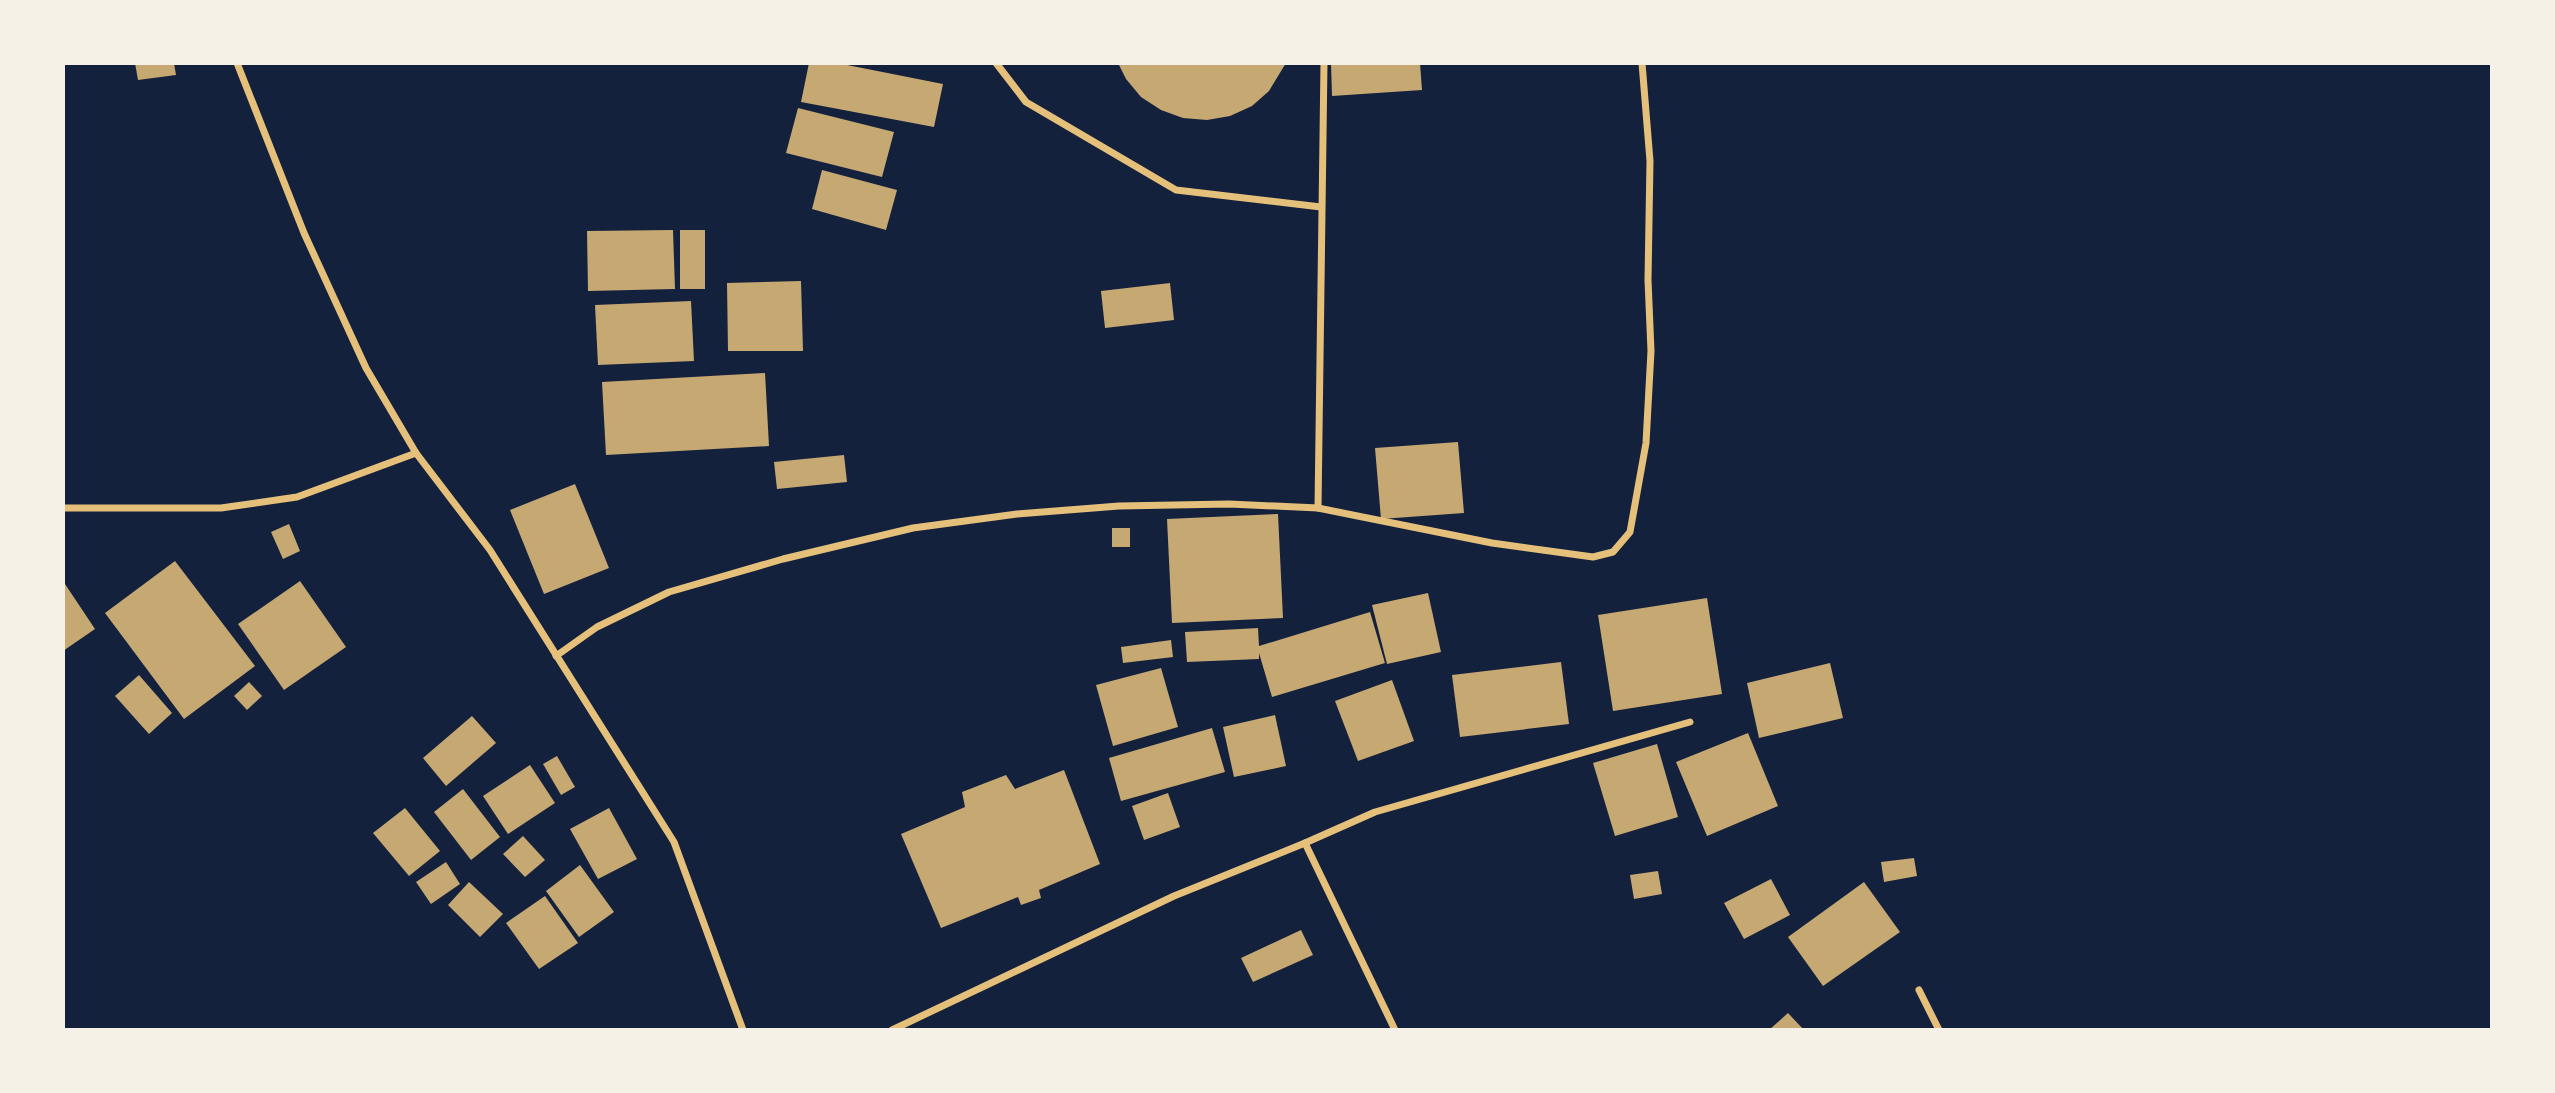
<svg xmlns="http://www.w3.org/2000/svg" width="2555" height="1093" font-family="'PT Sans Narrow',sans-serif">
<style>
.building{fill:#c6a872}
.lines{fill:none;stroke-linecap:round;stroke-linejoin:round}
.minor{stroke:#e5c07b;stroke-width:7}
</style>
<rect width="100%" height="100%" fill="#14213d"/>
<g class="building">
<polygon points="135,63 174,63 176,75 138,80"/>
<polygon points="809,63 837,63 943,84 934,127 801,102"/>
<polygon points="1118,63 1286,63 1269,91 1252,106 1230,116 1207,120 1183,118 1161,110 1141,97 1126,79"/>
<polygon points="1331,63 1420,63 1422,90 1332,96"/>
<polygon points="798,108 894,132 882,177 786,153"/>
<polygon points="822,170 897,190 886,230 812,209"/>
<polygon points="673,230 675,289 588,291 587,231"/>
<rect x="680" y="230" width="25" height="59"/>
<polygon points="801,281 803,351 728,351 727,283"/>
<polygon points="1170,283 1174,320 1105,328 1101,291"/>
<polygon points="691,301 694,361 598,365 595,305"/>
<polygon points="765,373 769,446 606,455 602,382"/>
<polygon points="1458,442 1464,513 1381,519 1375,448"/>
<polygon points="844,455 847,482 777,489 774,462"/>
<polygon points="575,484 609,568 544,594 510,510"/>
<polygon points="1278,514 1283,618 1172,623 1167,519"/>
<polygon points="289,524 300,551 283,559 271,532"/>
<rect x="1112" y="528" width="18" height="19"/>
<polygon points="175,561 255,666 184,719 105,613"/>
<polygon points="63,581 95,629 63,651"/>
<polygon points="300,581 346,647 284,690 238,624"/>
<polygon points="1428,593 1441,652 1387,664 1372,605"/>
<polygon points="1707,598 1722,694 1613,711 1598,615"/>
<polygon points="1370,612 1385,663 1272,697 1259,653 1259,659 1187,662 1185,632 1258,628 1259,646"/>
<polygon points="1171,640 1173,657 1123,663 1121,647"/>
<polygon points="1561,662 1569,724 1460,737 1452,675"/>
<polygon points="1830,663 1843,718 1759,738 1747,683"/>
<polygon points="1161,668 1178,727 1113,746 1096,685"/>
<polygon points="139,675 172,713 149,734 115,696"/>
<polygon points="1392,680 1414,741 1358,761 1335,701"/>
<polygon points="249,682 262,696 247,710 234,696"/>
<polygon points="1275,715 1286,766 1234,777 1223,727"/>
<polygon points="472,716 496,743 446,786 423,758"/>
<polygon points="1212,728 1225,772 1121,801 1109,758"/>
<polygon points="1748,733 1778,806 1707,836 1676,762"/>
<polygon points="1657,744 1678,817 1615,836 1593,763"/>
<polygon points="557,756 575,787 561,795 543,764"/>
<polygon points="530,765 555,803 508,834 483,796"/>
<polygon points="1064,770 1100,864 1039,890 1041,898 1021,905 1018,897 941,928 901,834 965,807 962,792 1006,775 1015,789"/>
<polygon points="463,789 500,837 471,860 434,812"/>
<polygon points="1168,793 1180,827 1144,840 1132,806"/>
<polygon points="405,808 440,851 409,876 373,833"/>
<polygon points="609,808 637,859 598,879 570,829"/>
<polygon points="523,836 545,860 525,877 503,854"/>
<polygon points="1914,858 1917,876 1884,882 1881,862"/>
<polygon points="446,862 460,884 431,904 416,882"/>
<polygon points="580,865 614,912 579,937 546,891"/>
<polygon points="1658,871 1662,894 1634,899 1630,875"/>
<polygon points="1771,879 1790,915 1744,939 1724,903"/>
<polygon points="469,882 503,914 480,937 448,905"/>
<polygon points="1864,882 1900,932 1823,986 1788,937"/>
<polygon points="545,896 578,943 539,969 506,923"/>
<polygon points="1301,930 1313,955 1253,982 1241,958"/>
<polygon points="1788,1013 1804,1030 1769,1030"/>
</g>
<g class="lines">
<g class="minor">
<polyline points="237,63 304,233 366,368 416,453 490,550 674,842 743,1030"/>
<polyline points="996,63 1026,102 1176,190 1321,207"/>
<polyline points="63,508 221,508 297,497 416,453"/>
<polyline points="1318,508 1324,63"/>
<polyline points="556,656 597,627 669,592 783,559 913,528 1017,514 1119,506 1229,504 1318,508 1492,543 1593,557 1613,552 1630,532 1646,443 1651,351 1648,280 1650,161 1642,63"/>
<polyline points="1305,843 1395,1030"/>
<polyline points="1919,990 1939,1030"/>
<polyline points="892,1030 1174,896 1305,843 1375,812 1690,722"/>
</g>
</g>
<rect width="2555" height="1093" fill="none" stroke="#f6f1e7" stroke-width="130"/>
</svg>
